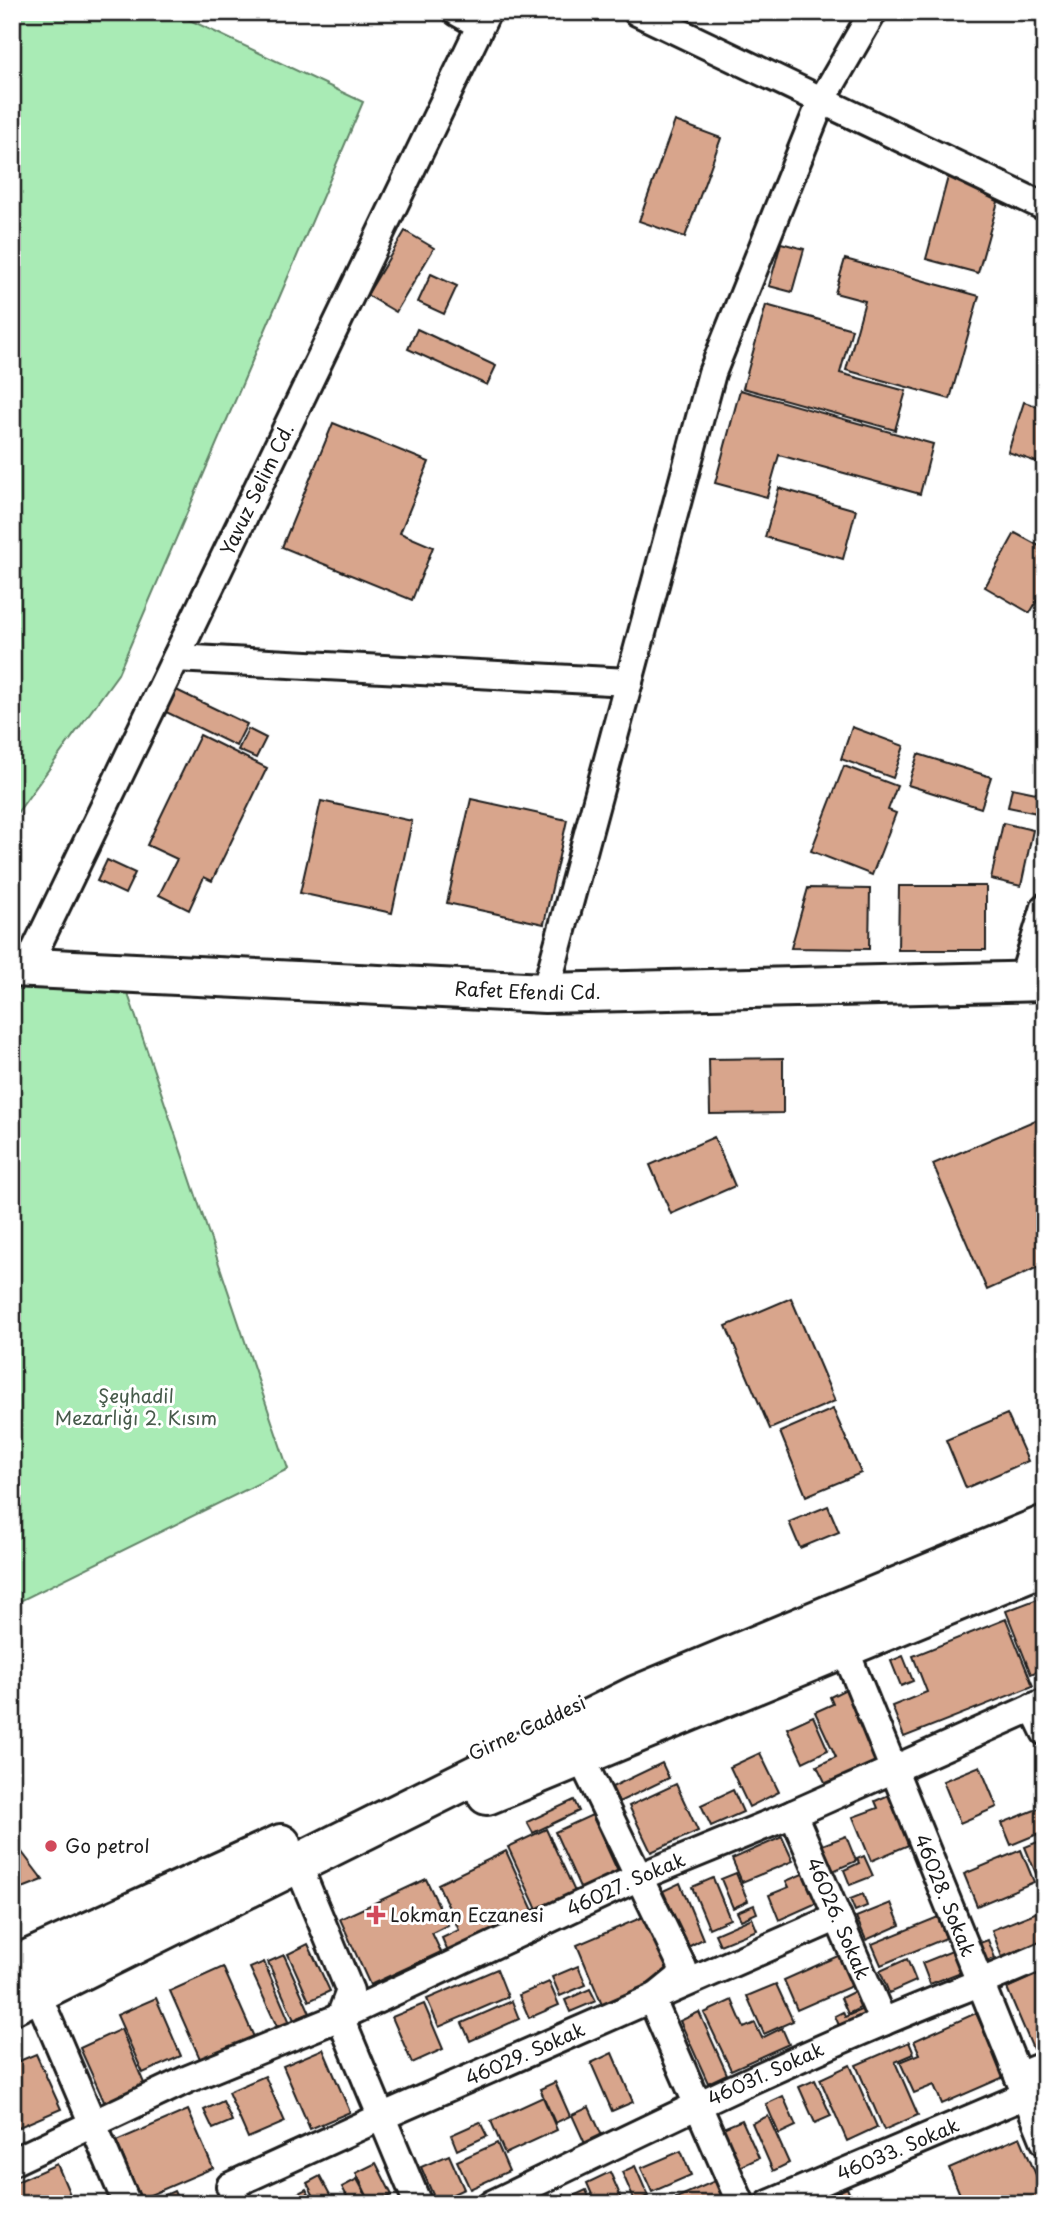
<svg xmlns="http://www.w3.org/2000/svg" width="1057" height="2216" font-family="'Playpen Sans',sans-serif">
<style>
.green{fill:#a9ebb5;stroke:#628468;stroke-width:2}
.building{fill:#d8a58c;stroke:#1c1c1c;stroke-width:2}
.lines{fill:none;stroke-linecap:round;stroke-linejoin:round}
.street-casing{stroke:#1c1c1c;stroke-width:32}
.secondary-casing{stroke:#1c1c1c;stroke-width:44}
.street{stroke:#fff;stroke-width:26}
.secondary{stroke:#fff;stroke-width:38}
.poi-dot{fill:#d1495b;stroke:#fff;stroke-width:2.5}
.labels{text-anchor:middle;stroke-width:6;stroke-linejoin:round;paint-order:stroke}
.street-label{font-size:19px;fill:#1c1c1c;stroke:#fff}
.park-label{font-size:19px;fill:#465a4a;stroke:#fff}
.poi-label{font-size:19px;fill:#1c1c1c;stroke:#fff;text-anchor:start}
</style>
<rect width="100%" height="100%" fill="#fff"/>
<filter id="ink" filterUnits="userSpaceOnUse"><feTurbulence type="fractalNoise" baseFrequency=".0143" numOctaves="2"/><feDisplacementMap in="SourceGraphic" scale="14" xChannelSelector="R" yChannelSelector="G"/><feConvolveMatrix kernelMatrix="1 2 1 2 8 2 1 2 1" color-interpolation-filters="sRGB"/></filter>
<g filter="url(#ink)">
<g class="green">
<polygon points="12,12 173,12 363,102 118,674 12,820"/>
<polygon points="12,986 126,988 288,1469 12,1605"/>
</g>
<g class="building">
<polygon points="808,12 830,12 826,21"/>
<polygon points="675,121 721,138 685,237 639,221"/>
<polygon points="948,177 1001,191 978,273 926,259"/>
<polygon points="405,231 434,248 396,312 367,295"/>
<polygon points="781,243 804,249 792,292 769,286"/>
<polygon points="845,259 979,296 950,399 846,370 865,301 835,293"/>
<polygon points="431,274 457,286 444,314 418,302"/>
<polygon points="766,305 852,329 840,373 906,391 895,430 743,388"/>
<polygon points="417,329 496,366 487,385 408,349"/>
<polygon points="740,390 933,444 920,494 779,455 767,497 715,483"/>
<polygon points="1024,402 1045,409 1045,465 1008,452"/>
<polygon points="333,423 429,462 400,533 433,547 412,600 282,547"/>
<polygon points="779,488 856,510 843,559 765,537"/>
<polygon points="1015,533 1045,549 1045,587 1030,613 985,587"/>
<polygon points="170,687 247,724 236,746 160,709"/>
<polygon points="852,727 904,746 893,778 841,759"/>
<polygon points="248,729 266,738 256,758 238,750"/>
<polygon points="200,735 267,768 212,881 204,877 189,910 159,895 177,859 147,845"/>
<polygon points="918,754 991,777 981,808 908,785"/>
<polygon points="844,766 897,786 888,810 896,813 872,875 811,851"/>
<polygon points="1012,788 1041,794 1037,813 1008,807"/>
<polygon points="471,799 567,820 544,924 447,903"/>
<polygon points="321,801 412,821 392,913 300,893"/>
<polygon points="1003,823 1033,830 1021,886 991,879"/>
<polygon points="107,860 135,873 125,894 97,881"/>
<polygon points="899,886 986,886 986,950 898,950"/>
<polygon points="808,888 870,889 869,949 791,948"/>
<polygon points="783,1058 783,1113 710,1114 709,1059"/>
<polygon points="1045,1116 1045,1264 987,1290 933,1164"/>
<polygon points="714,1137 735,1186 671,1214 650,1165"/>
<polygon points="791,1298 835,1401 770,1429 726,1326"/>
<polygon points="833,1409 861,1473 806,1496 780,1432"/>
<polygon points="1007,1414 1028,1461 966,1488 946,1440"/>
<polygon points="828,1506 839,1532 800,1548 789,1522"/>
<polygon points="1043,1597 1045,1601 1045,1668 1031,1674 1006,1611"/>
<polygon points="1006,1619 1033,1686 904,1737 892,1706 927,1692 913,1656"/>
<polygon points="903,1656 913,1681 901,1686 891,1661"/>
<polygon points="850,1687 884,1760 827,1786 817,1766 836,1757 815,1712 833,1704 830,1697"/>
<polygon points="813,1716 828,1750 803,1762 787,1728"/>
<polygon points="760,1753 779,1792 749,1807 730,1767"/>
<polygon points="662,1763 669,1778 619,1802 612,1787"/>
<polygon points="980,1766 997,1807 960,1823 943,1781"/>
<polygon points="676,1784 698,1831 651,1852 629,1806"/>
<polygon points="733,1790 743,1812 711,1826 701,1805"/>
<polygon points="891,1794 911,1844 871,1861 853,1817 878,1808 875,1801"/>
<polygon points="574,1800 579,1811 533,1833 527,1822"/>
<polygon points="1045,1806 1045,1831 1011,1845 1002,1823"/>
<polygon points="592,1815 620,1876 583,1894 555,1832"/>
<polygon points="546,1829 577,1896 539,1914 508,1847"/>
<polygon points="846,1836 856,1861 833,1871 822,1845"/>
<polygon points="782,1837 793,1861 742,1882 732,1859"/>
<polygon points="12,1839 43,1880 12,1892"/>
<polygon points="1045,1839 1045,1878 1039,1881 1025,1847"/>
<polygon points="1021,1850 1034,1882 977,1906 964,1874"/>
<polygon points="506,1851 536,1917 450,1957 442,1938 459,1930 438,1884"/>
<polygon points="864,1856 873,1876 850,1885 844,1870 859,1863 857,1859"/>
<polygon points="807,1872 819,1902 779,1920 769,1895 789,1887 786,1881"/>
<polygon points="736,1873 748,1901 733,1908 721,1879"/>
<polygon points="713,1878 730,1919 709,1928 692,1887"/>
<polygon points="426,1879 448,1925 432,1933 441,1952 370,1985 340,1919"/>
<polygon points="680,1883 703,1939 688,1947 663,1891"/>
<polygon points="863,1894 867,1906 855,1911 850,1899"/>
<polygon points="891,1903 900,1925 866,1940 856,1917"/>
<polygon points="754,1905 757,1913 741,1920 737,1912"/>
<polygon points="1045,1909 1045,1944 1003,1960 992,1930"/>
<polygon points="645,1916 670,1976 602,2005 577,1945"/>
<polygon points="938,1917 946,1938 881,1965 872,1944"/>
<polygon points="752,1918 757,1930 720,1945 715,1934"/>
<polygon points="988,1940 995,1958 977,1964 971,1946"/>
<polygon points="308,1944 330,1991 309,2001 288,1954"/>
<polygon points="952,1951 961,1972 930,1984 922,1963"/>
<polygon points="284,1955 310,2013 294,2020 268,1962"/>
<polygon points="840,1955 854,1985 797,2010 784,1980"/>
<polygon points="907,1959 916,1981 889,1993 880,1971"/>
<polygon points="264,1962 291,2025 279,2031 250,1968"/>
<polygon points="578,1966 586,1985 560,1996 552,1977"/>
<polygon points="223,1967 254,2037 201,2061 170,1991"/>
<polygon points="497,1969 508,1997 439,2027 427,1999"/>
<polygon points="1045,1971 1045,2044 1033,2049 1007,1988"/>
<polygon points="549,1982 559,2005 529,2018 519,1995"/>
<polygon points="776,1984 793,2021 764,2034 747,1996"/>
<polygon points="590,1989 596,2001 570,2012 565,2000"/>
<polygon points="857,1990 864,2006 848,2014 841,1998"/>
<polygon points="156,1998 181,2056 143,2073 117,2015"/>
<polygon points="732,2000 744,2028 755,2023 762,2038 782,2028 789,2044 731,2070 704,2013"/>
<polygon points="512,2001 519,2019 470,2041 462,2023"/>
<polygon points="424,2004 443,2049 412,2063 392,2017"/>
<polygon points="863,2009 870,2023 843,2035 835,2016 843,2012 845,2017"/>
<polygon points="699,2012 727,2074 708,2083 680,2021"/>
<polygon points="976,2013 1004,2077 942,2104 934,2085 914,2093 900,2062 920,2054 914,2041"/>
<polygon points="121,2029 146,2088 106,2106 80,2048"/>
<polygon points="909,2042 914,2054 895,2062 918,2115 884,2130 856,2065"/>
<polygon points="323,2049 350,2112 310,2129 283,2066"/>
<polygon points="612,2053 633,2102 612,2111 591,2063"/>
<polygon points="36,2054 61,2109 12,2130 12,2064"/>
<polygon points="850,2065 877,2127 847,2141 820,2079"/>
<polygon points="265,2076 285,2122 248,2138 228,2092"/>
<polygon points="815,2080 831,2116 815,2123 799,2087"/>
<polygon points="555,2082 570,2116 555,2123 540,2089"/>
<polygon points="783,2096 796,2126 779,2134 766,2104"/>
<polygon points="543,2097 557,2130 505,2154 491,2121"/>
<polygon points="223,2101 232,2121 213,2129 204,2110"/>
<polygon points="589,2107 603,2138 586,2146 572,2115"/>
<polygon points="188,2110 213,2168 141,2199 116,2141"/>
<polygon points="768,2116 789,2163 773,2171 752,2123"/>
<polygon points="742,2120 759,2158 740,2167 723,2128"/>
<polygon points="480,2122 487,2136 457,2150 451,2135"/>
<polygon points="1020,2137 1045,2196 1045,2204 964,2204 949,2168"/>
<polygon points="497,2143 509,2171 470,2189 457,2161"/>
<polygon points="681,2151 691,2175 652,2192 641,2168"/>
<polygon points="449,2155 464,2189 436,2202 421,2167"/>
<polygon points="376,2163 392,2195 371,2204 356,2173"/>
<polygon points="57,2164 74,2204 12,2204 12,2184"/>
<polygon points="635,2166 648,2196 635,2202 622,2172"/>
<polygon points="610,2172 624,2204 596,2204 587,2183"/>
<polygon points="320,2176 335,2204 318,2204 307,2183"/>
<polygon points="357,2179 368,2199 358,2204 351,2204 342,2187"/>
<polygon points="717,2180 727,2204 678,2204 676,2198"/>
<polygon points="847,2188 854,2204 810,2204"/>
<polygon points="306,2189 314,2204 278,2204"/>
<polygon points="586,2190 592,2204 572,2204 569,2198"/>
<polygon points="174,2191 180,2204 145,2204"/>
<polygon points="564,2195 568,2204 547,2204 547,2202"/>
</g>
<g class="lines">
<g class="street-casing">
<g id="street">
<polyline points="457,12 480,25"/>
<polyline points="637,12 1045,207"/>
<polyline points="176,658 629,682"/>
<path id="s1" d="M27,967L487,12"/>
<polyline points="1022,982 1045,907"/>
<polyline points="545,993 712,373 821,102 873,12"/>
<path id="s2" d="M844,1647L1045,2142"/>
<polyline points="1033,1707 1045,1732"/>
<polyline points="581,1758 683,1968 679,1978 652,2000 741,2204"/>
<path id="s3" d="M793,1814L883,2022"/>
<polyline points="300,1870 350,1991 340,2017 418,2204"/>
<polyline points="37,1993 127,2204"/>
<polyline points="1018,2076 1045,2065"/>
<path id="s4" d="M12,2162L188,2079L340,2017L639,1877L793,1814L1045,1702"/>
<path id="s5" d="M238,2204L230,2186L381,2117L838,1917"/>
<path id="s6" d="M492,2204C621,2142 750,2078 883,2022C937,1999 991,1979 1045,1955"/>
<path id="s7" d="M769,2204L1026,2095"/>
</g>
</g>
<g class="secondary-casing">
<g id="secondary">
<path id="s8" d="M12,967L545,993L1045,981"/>
<polyline points="487,1795 1045,1565"/>
<polyline points="12,1967 281,1844"/>
<polyline points="12,2005 637,1695 1045,1525"/>
</g>
</g>
<use href="#street" class="street"/>
<use href="#secondary" class="secondary"/>
</g>
</g>
<g class="poi-dot">
<circle cx="51" cy="1846" r="7"/>
<path d="M372.5 1904.5h7v7h7v7h-7v7h-7v-7h-7v-7h7z"/>
</g>
<g class="labels">
<g class="street-label">
<text dy="7" stroke="none"><textPath href="#s1" startOffset="530">Yavuz Selim Cd.</textPath></text>
<text dy="7" stroke="none"><textPath href="#s8" startOffset="516">Rafet Efendi Cd.</textPath></text>
<text transform="translate(527 1728) rotate(-25)" y="7">Girne Caddesi</text>
<text dy="7" stroke="none"><textPath href="#s4" startOffset="674">46027. Sokak</textPath></text>
<text dy="7" stroke="none"><textPath href="#s2" startOffset="268">46028. Sokak</textPath></text>
<text dy="7" stroke="none"><textPath href="#s3" startOffset="114">46026. Sokak</textPath></text>
<text dy="7" stroke="none"><textPath href="#s5" startOffset="343">46029. Sokak</textPath></text>
<text dy="7" stroke="none"><textPath href="#s6" startOffset="303">46031. Sokak</textPath></text>
<text dy="7" stroke="none"><textPath href="#s7" startOffset="140">46033. Sokak</textPath></text>
</g>
<g class="park-label">
<text x="136" y="1403">Şeyhadil<tspan x="136" dy="22">Mezarlığı 2. Kısım</tspan></text>
</g>
<g class="poi-label">
<text x="65" y="1853">Go petrol</text>
<text x="390" y="1922">Lokman Eczanesi</text>
</g>
</g>
<rect width="1057" height="2216" fill="none" stroke="#fff" stroke-width="42"/>
<rect x="21" y="21" width="1015" height="2174" fill="none" stroke="#1c1c1c" stroke-width="2.5" filter="url(#ink)"/>
</svg>
